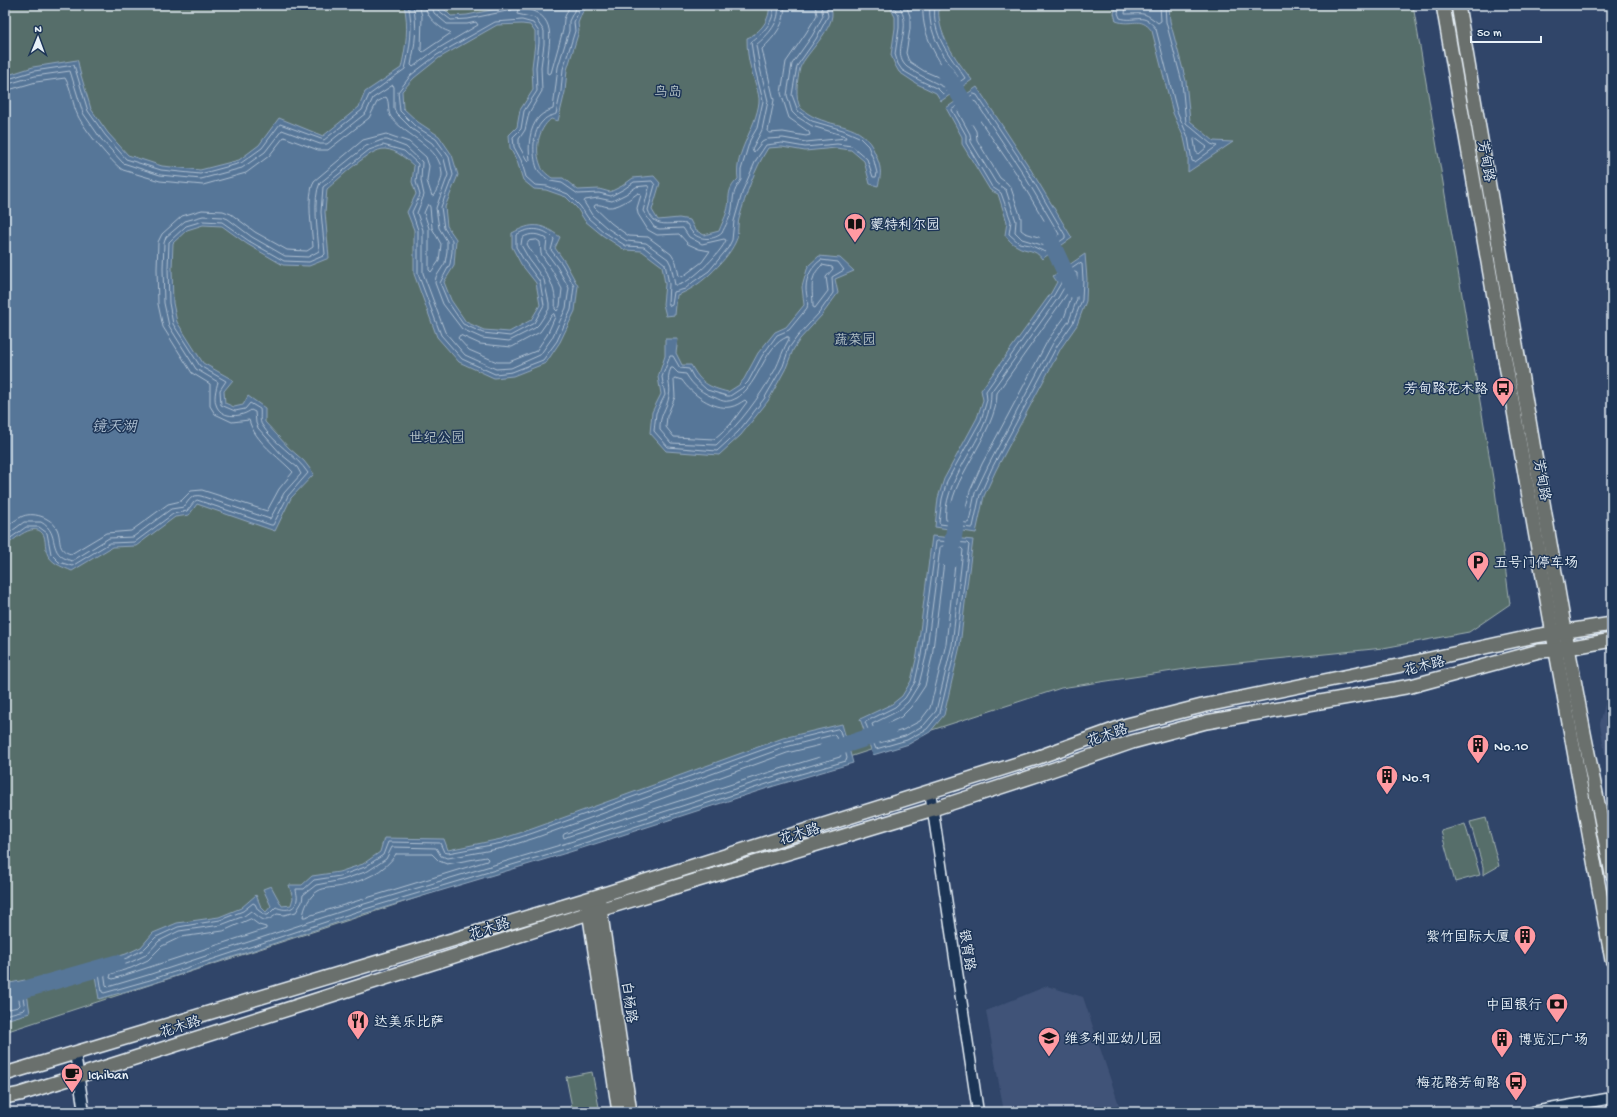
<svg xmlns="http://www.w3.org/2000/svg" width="1617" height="1117" font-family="'Gochi Hand','LXGW WenKai TC',sans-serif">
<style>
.built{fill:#405378}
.green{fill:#576e6a;stroke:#a0b0b1}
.water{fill:#577698;stroke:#91a7be}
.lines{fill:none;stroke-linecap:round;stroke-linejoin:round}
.shore{stroke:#aec0d2;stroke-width:1}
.river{stroke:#577698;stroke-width:17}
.minor-casing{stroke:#e8f1f8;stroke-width:13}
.major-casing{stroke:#e8f1f8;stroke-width:16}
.minor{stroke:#1d3557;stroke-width:10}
.major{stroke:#6b706d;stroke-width:13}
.labels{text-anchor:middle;stroke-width:3;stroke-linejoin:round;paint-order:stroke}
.park-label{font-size:14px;fill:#b5c3c6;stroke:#1d3557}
.street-label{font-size:14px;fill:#e8f1f8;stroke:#1d3557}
.poi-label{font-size:14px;fill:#e8f1f8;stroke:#1d3557;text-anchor:start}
.water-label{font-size:15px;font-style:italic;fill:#aec0d2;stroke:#1d3557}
</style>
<rect width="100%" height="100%" fill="#304569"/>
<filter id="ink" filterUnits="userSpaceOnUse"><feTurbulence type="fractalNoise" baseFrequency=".025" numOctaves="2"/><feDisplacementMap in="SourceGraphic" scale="8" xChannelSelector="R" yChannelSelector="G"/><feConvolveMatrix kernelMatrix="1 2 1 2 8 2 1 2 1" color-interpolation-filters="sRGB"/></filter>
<g filter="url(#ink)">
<g class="built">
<polygon points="1612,694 1612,797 1600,724 1606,700"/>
<polygon points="1047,986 1083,997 1119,1105 1085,1112 1004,1112 986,1011"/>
</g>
<g class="green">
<polygon points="5,5 1413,5 1495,490 1510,604 1469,632 1383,648 1199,667 1061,688 5,1032"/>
<polygon points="1486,818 1499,866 1483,875 1483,867 1470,822"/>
<polygon points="1465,824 1480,875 1455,882 1441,831"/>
<polygon points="592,1072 600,1112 573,1112 566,1077"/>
</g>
<g class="water">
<path d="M404,5H440L451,16L467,15L516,5H589L582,13L578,23L579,31L567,70L565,92L558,121L551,119C538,129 534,150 541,166C542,171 548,175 552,178H563L578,190L599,189L610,192L622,186L633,178L654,176L660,183L652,210L658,220L679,218L690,220L695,230L704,235L719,231C721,225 725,218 727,211C731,198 725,191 738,179C734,152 756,129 759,102C760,94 753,78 751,69C748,59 747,49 747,38C760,33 771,19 769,5H829C843,22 805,53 800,68C797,80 795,97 800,107C802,110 805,111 807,113C833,130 862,120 875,153C881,167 882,172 878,186L870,184L864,161L851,150L836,148L805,151L782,147L768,148C754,170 746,194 739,219C737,227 739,236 735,243C726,262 696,290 677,295L675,315L666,316L663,304L665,284L662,266L642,251L625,250L602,235L585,221L577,208L566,197L546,190L534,189L523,180L517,161L510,148L509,135L517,127L520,110L533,90L532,67L535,43V32L530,25L522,24L497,25L439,58L414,78L402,91L403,108L418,122L439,136L452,155L458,175L445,207L447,226L456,239L454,266L444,282L451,300L466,322L484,330L509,332L531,320L540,305L536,283L521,264L512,247V233C533,222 541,223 560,237L555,248L565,262L578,286L575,311L560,342L546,363L513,376L494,378L459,362L437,337L414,274V230L407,212L416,194L412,182L414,166C406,159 397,150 385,149C370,148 339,179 327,189L325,212L329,258L309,266L283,265L247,244L222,226L203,225L187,230L173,243L172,268L173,303L177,322L203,363L233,380L224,391L225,403L234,407L243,405L248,396L265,408V422L289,448L304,461L314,474L291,498L275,531L197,504L189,515L175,517L136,546L112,547L72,571C63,567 55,565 49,557C45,552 46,543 44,536C36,519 13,540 5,547V76L33,67L77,60L78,62L80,72L91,109L108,133L128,155L162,166L200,170L239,160L259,145L279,118L323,136L359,107L365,92L401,68C406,47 409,26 404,5Z"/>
<path d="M889,5H939C936,34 955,58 972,80L941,101L936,93L917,84L899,72L895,65L891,55L895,28V17Z"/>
<path d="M1117,5H1169L1170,21L1186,81L1190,121L1214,141L1233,142L1188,172V156L1184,138L1173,113L1152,31C1140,15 1132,27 1116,21L1114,13Z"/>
<path d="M977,87L1028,165L1072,238L1042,259C1035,248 1026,252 1017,246C1012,244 1008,239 1005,235L1007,222L998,194L990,190L962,144V137L946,108Z"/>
<polygon points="1085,254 1087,279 1086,301 1077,325 1061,348 996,470 984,496 976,533 935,527 938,498 944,479 977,418 983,400 981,390 1051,293 1057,282 1053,276"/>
<path d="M819,256L840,258L854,271L835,279L838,293L822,315L800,339L793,350L786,368L768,401L741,435L719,455L666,451L650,433L652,412L661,394L658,377L665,356V339H678L676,353L682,365H691C701,383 708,387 728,392L739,385L744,379L758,353L775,332L786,327L804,305L802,287L808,266Z"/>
<polygon points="932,536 973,540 967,586 960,646 944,715 930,732 909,744 873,755 860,719 892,704 902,696 911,681 917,655"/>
<polygon points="842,724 853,763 774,786 573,851 363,914 151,984 99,999 93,964 126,954 141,947 153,933 177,923 219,917 241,908 256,895 261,907 266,912 271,906 263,889 271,886 282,906 291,905 293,898 289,885 302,885 312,876 339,872 363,864 380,852 384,838 444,839 448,850 501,839 532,829 783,738"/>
<polygon points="25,980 30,1013 5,1020 5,984"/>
</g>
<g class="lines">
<g class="shore">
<path d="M413,5C418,25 415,45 411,65L413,67L434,51L478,25L476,22L467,24H447L434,13L432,5"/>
<path d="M419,5L422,16L421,50L423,52L451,33C449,31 446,31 443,29C434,23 426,15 425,5"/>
<polyline points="437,5 438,10 451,20 468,19 512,10 513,5"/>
<path d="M519,5L517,14L535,18L544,31V44L541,67L542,91L529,113L525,130L519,139V146L528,162L530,160C528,146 529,128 539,117C543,113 548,111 553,109L558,67L569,31V21L577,5"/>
<path d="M525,5L526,9C562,17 546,47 547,73L549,74L551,73L563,30L564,19L570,5"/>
<path d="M584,5L579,11L574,22L575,31L563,69L561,91L556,114C552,116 547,116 543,121C532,131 532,154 537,168C539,173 546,178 550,181L562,183L578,194L599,193L611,196L624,189L634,182L652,181L655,185L648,210C656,231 669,221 687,224C688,226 690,230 692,232C699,241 715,240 722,233C725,226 731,217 732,209C734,194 732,194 741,180V170L750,140L757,128L763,101L755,69L751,42C762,33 776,22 773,5"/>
<path d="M778,5C781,22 768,35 756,45L760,68L768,101L762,130L752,149L754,152L762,142L768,139L783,138L806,142L846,138L845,136L842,135L812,126L796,116L792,112L787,95L792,64L812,36L823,16L821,5"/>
<path d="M784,5C787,23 774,37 762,49L774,100L768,131L769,133L783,132L806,136L810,135L809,132L789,118L781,93L786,62L806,33L817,15L815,5"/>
<path d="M893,5L899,16V28L895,54L898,64L902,70L919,80L938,89L943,94L965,78C950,55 931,36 935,5"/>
<path d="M899,5C903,13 905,20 904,29C903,41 895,57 907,67C918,75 932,81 944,87L958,77C943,55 927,33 930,5"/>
<path d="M906,5L910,16V29L906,53L908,59L910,62L924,71L945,80L949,75C934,55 921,31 923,5"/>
<path d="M1121,5L1118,13L1120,18C1136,23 1143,11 1156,29L1177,111L1188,137L1192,161L1195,162L1217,146L1211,144L1186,123L1182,82L1166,22L1165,5"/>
<path d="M1126,5L1125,14C1144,14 1143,11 1158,23L1161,21L1160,5"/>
<path d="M5,80L34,71L74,65L88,111L105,135L126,159L161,170L200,174L241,163L262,148L280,124L324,140L362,110L369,95L405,69C410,48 414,26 408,5"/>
<path d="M5,85L35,76L70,71L83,113L101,139L123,163L160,175L201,179L242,168L265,152L282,130L320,144H327L366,113L373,98L393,85L394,87V108L396,113L412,129L432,143L444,159L448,175L436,208L439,228L447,241V251L445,263L436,277L435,283L443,304L462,329L482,338L509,341L535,328L539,324L549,309V303L544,280L529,259L521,245L522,238C531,232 539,234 547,239L546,247V252L557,267L569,288L566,308L552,338L540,355L511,368L496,369L465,355L445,332L423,273V230L417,213L424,195L421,181L422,162L406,147L387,140H382L366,146L320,183C312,198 318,234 319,251L308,257L285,256L252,237L228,219L223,217L203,216L185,221L166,237L164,243L163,268L164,303L169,326L196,369L218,382C216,389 213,399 217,407C223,419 242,417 251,410L255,412L256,423L258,428L282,455L297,467L301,474L284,493L270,519L201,496C192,494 189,500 184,507L171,509L133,537L109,538L72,561C45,554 62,534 41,522H24L5,536"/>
<path d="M5,91L36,82L65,78C72,89 72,104 78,116C83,127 112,164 123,170L160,181L203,185L246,173L269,156L284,137L318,150H328L369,118L377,102L386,97C390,102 387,111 391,117C406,137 441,146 442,174C442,181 437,189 434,195L432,196L427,181L429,166L426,157L409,142L386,134L363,140L314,181C306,198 312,228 313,247L307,251L287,250L255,232L231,214L223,211L202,210L182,216L162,234L158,242L157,269L158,304L163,327L192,373L210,384V406L215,414L232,422L249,420C255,442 278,456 293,472L279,489L267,511L202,490L191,491L181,501L168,504L131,531L106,533L71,554C56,550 62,540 57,529C51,517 32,511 21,517C15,520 10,524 5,528"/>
<polygon points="974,94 977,95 1025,167 1065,235 1065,238 1045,252 1030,245 1019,243 1009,234 1011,221 1001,193 992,187 966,143 966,135 952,110"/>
<polygon points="973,101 976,102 1021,170 1059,234 1058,236 1045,246 1022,239 1015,232 1016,221 1006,190 996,183 971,142 970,134 958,112 959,110"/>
<polygon points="972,109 1016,173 1051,232 1051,235 1045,239 1025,233 1021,230 1021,218 1011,188 1007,183 1000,178 977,140 976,131 966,114 967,112"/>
<polygon points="1195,138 1207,147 1199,154 1196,152 1194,140"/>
<path d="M648,186L649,188L643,211L654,227L659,229L683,228L689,237L702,244L724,239L726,240C722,252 686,288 675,285L671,265L668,259L646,243L627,241L607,228L592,215L584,202L585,200L598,198L612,201L626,194L636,187Z"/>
<path d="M638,193L641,195L637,208L638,214L648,230L657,235L679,234L688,244L699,249L710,251L702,262L682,277L679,276L676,262L671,254L648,237L629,236L623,232L611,223L594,207L595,205C600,204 603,206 608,207C618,208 630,199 638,193Z"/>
<polygon points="429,205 430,207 432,228 441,244 439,261 431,272 429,270 429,228 424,213 427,206"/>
<path d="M537,240L540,242L541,254L552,270L562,289L560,306L557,311L555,309C558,281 539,266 527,244L529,241Z"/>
<path d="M821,260L838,262L844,270L832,277L833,293L819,313L797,337L789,348L783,366L764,399L738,432L717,451L668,447L654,431L656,413L665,395L662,377L670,356H673L680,368L689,369L694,378L707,390L727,396H730L742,388L748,382L762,356L777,335L789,330L807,308C809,301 806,295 806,288C806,277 812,266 821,260Z"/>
<polygon points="1079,263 1082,264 1083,279 1082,300 1073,323 1057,346 992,468 980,495 973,527 971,528 940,524 939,522 942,499 947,481 981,420 987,400 986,391 1054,295 1061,283 1060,276"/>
<path d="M822,265L832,267L833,269L826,277L828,291L815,308L813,307C813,291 808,277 822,265Z"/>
<path d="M1075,272L1077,273V299L1069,321L1053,343L988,466L975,493L969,522L967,523L946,520C945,516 946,512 946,508C952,466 992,433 991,392L1058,298L1065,286L1066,278Z"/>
<path d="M1070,293L1071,298L1064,318L1048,340L982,464L970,491L964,515H952C944,488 998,431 997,393L1067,294Z"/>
<polygon points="554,314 555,317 547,335 536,351 509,362 497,362 469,350 458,338 460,335 480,344 512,347 540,332 552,315"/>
<path d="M787,337H789V339C783,349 780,360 775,370C758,399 741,423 716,445L671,443L660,430C659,415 667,409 669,396C672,385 665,381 671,368H673L678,373L686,374C693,386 703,394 716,398C720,400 724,402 728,401C732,401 734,399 737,398C760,383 764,346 787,337Z"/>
<path d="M675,378L682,380C691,394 714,410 730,407C736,406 740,403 745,400L747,402L730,425L714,439L674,437L666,427L667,416L675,397L674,380Z"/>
<polygon points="938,541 967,543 969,545 956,646 940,713 927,729 907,740 876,749 865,722 895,707 905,698 915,682 921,655 936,542"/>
<path d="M5,542L26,527H39L47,533L51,554L59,562L72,566L110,543L135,542L173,514L187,511L194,502L197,500L271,525H273L288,496L308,473C296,455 273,443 262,425C259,421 261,414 260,409L250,403L245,409L235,411L221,405L220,390L226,381L200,366L173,324L169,303L168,268L169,242L186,226L203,221L222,222L249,241L284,261L309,262L323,256L325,254L321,212L323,187L369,150L383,145L404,151L418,164L416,182L420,195L412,212L418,230V274L441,335L462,359L495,374L512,372L543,360L557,341L571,310L574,286L562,264L551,250L554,239C544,227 528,227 516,235V247L525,262L540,282L544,305L534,323L510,336L483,333L463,324L448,302L440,283L450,264L452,252V240L444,228L441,207L453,175L449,157L436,139L415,126L400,111L398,92L411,75L437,55L495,22L522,20L533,23L539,32V43L536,67L537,91L524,111L521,129L513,137L514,147L521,160L526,177L535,185L547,186L568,194L580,206L588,218L604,232L626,246L644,247L665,264L669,284L668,303L670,306L672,305L674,292L685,289L693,282L709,271L728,248L732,240L734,221L743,190L756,160L766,145L782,143L805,147L837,144L852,146L867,159L873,177H876L877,173L874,161L868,146L859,137L843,130L812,121L798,111L792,95L797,66L816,39L828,16L826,5"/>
<polygon points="942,546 961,548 963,550 952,645 936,711 924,725 905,736 879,743 872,724 898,711 908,702 919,684 926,656 940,548"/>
<polygon points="947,553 955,553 956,555 946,644 930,708 920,721 903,730 883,736 880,727 901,717 911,707 925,686 932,657 945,554"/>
<path d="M838,729L840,731L847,758L846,761L773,782L572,847L362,910L150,980L104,993L102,992L98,967L127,958L143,950L156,937L178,927L220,920L243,911L253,903L255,904L258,910L265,915H268L276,907C284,911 296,911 297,899C298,896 296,893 296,889H304L314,880L340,876L365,867L383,855L388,842L440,843L444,852L448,853L502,843L533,833L784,742Z"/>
<path d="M834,735L836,737L841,755L840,757L772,777L570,842L361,905L148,975L108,987L106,985L104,971L129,963L146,955L159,941L179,931L221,925L244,916L251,911C263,919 263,925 277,914L284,915L296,912L302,902L303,895L316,885L342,880L368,871L386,859L392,847L436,848L441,856L448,858L503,848L535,838L786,747Z"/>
<polygon points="830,743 832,744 834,751 833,753 770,772 569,836 564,838 563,836 564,834 787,753"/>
<path d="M396,854H432L439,861L447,864L486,857L488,859L487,861L305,917H303C304,908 309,896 318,891C324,887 335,888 342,886C363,881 385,872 396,854Z"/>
<polygon points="251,919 259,925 266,927 266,929 113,979 110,978 111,974 131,968 148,960 162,946 181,937 223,931"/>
<polyline points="5,988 21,986 25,1009 24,1010 5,1015"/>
<polyline points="5,993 17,991 20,1005 18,1007 5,1010"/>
</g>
<g class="river">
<polyline points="944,71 973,116"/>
<polyline points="1045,229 1073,289"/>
<polyline points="950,560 958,507"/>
<polyline points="826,751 888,731"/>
<polyline points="5,993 19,991 117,963"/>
</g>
<g class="minor-casing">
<g id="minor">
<polyline points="930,791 978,1112"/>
<polyline points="75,1053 84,1112"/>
<polyline points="1533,1112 1612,1098"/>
</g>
</g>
<g class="major-casing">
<g id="major">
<polyline points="1443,5 1557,657 1612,960"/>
<polyline points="1458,5 1565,631 1583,728 1612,874"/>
<polyline points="599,902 630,1112"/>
<polyline points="588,904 619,1112"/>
<polyline points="5,1074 598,896 1036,758 1127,725 1202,706 1407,664 1535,636 1612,624"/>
<polyline points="5,1097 20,1094 78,1076 589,913 933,809 1040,774 1132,742 1206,722 1411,686 1539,651 1556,650 1612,640"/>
</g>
</g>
<use href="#minor" class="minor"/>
<use href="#major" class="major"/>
</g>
</g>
<defs>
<g id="library-pin" transform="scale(1.15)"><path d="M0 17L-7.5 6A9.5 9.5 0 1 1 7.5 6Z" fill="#ff9aa2" stroke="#1d3557"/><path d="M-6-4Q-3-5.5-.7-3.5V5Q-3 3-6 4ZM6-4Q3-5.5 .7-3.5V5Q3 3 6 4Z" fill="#111"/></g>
<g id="bus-pin" transform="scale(1.15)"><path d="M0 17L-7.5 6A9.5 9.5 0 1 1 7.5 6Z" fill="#ff9aa2" stroke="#1d3557"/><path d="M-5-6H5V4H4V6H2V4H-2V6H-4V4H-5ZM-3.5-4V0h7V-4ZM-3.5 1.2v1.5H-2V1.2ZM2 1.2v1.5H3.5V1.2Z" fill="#111"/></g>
<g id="parking-pin" transform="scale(1.15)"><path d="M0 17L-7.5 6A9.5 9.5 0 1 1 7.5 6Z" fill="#ff9aa2" stroke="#1d3557"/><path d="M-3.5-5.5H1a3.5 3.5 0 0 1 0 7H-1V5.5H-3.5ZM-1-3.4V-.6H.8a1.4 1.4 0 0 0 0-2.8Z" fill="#111"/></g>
<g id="building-pin" transform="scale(1.15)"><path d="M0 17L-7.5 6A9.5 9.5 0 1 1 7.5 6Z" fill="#ff9aa2" stroke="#1d3557"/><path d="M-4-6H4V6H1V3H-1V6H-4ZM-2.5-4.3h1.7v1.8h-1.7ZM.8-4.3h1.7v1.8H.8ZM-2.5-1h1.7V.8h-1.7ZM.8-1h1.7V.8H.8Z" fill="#111"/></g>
<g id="bank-pin" transform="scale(1.15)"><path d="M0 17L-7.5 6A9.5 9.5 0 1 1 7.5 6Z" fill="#ff9aa2" stroke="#1d3557"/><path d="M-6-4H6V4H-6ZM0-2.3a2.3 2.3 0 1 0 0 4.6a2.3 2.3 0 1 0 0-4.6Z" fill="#111"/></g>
<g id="restaurant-pin" transform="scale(1.15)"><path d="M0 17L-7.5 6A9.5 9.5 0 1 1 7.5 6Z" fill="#ff9aa2" stroke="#1d3557"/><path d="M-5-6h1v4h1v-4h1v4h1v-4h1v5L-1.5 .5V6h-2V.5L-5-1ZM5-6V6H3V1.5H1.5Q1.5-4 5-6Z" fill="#111"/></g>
<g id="school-pin" transform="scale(1.15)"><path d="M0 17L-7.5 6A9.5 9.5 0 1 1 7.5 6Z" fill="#ff9aa2" stroke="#1d3557"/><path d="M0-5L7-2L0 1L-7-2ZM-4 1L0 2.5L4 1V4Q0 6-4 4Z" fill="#111"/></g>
<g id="cafe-pin" transform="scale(1.15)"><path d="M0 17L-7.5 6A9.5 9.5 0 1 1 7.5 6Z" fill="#ff9aa2" stroke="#1d3557"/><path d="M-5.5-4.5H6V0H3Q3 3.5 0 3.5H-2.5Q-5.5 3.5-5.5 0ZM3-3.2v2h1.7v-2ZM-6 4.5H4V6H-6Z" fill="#111"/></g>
</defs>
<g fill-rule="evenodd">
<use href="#library-pin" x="855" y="224"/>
<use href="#bus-pin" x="1503" y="388"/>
<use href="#parking-pin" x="1478" y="562"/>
<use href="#building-pin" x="1478" y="745"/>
<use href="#building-pin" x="1387" y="776"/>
<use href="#building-pin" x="1525" y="936"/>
<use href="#bank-pin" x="1557" y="1004"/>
<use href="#restaurant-pin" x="358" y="1021"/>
<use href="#school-pin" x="1049" y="1038"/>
<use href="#building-pin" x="1502" y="1039"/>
<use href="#cafe-pin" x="72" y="1074"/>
<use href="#bus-pin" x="1516" y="1082"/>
</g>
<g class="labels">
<g class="park-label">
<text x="668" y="96">鸟岛</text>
<text x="855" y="344">蔬菜园</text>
<text x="437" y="442">世纪公园</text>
</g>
<g class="street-label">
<text transform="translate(1487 161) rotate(80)" y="5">芳甸路</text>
<text transform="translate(1543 480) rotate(80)" y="5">芳甸路</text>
<text transform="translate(1424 665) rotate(-14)" y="5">花木路</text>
<text transform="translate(1107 734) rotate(-19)" y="5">花木路</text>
<text transform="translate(799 833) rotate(-17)" y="5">花木路</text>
<text transform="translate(489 928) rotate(-18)" y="5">花木路</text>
<text transform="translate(968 950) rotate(81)" y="5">银宵路</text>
<text transform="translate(630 1002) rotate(82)" y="5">白杨路</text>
<text transform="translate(180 1026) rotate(-18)" y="5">花木路</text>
</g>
<g class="poi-label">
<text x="870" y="229">蒙特利尔园</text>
<text x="1488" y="393" text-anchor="end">芳甸路花木路</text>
<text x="1494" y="567">五号门停车场</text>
<text x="1494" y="750">No.10</text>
<text x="1402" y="781">No.9</text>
<text x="1510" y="941" text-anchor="end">紫竹国际大厦</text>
<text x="1542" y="1009" text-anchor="end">中国银行</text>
<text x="374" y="1026">达美乐比萨</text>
<text x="1064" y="1043">维多利亚幼儿园</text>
<text x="1518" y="1044">博览汇广场</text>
<text x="88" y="1079">Ichiban</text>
<text x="1500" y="1087" text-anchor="end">梅花路芳甸路</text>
</g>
<g class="water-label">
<text x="114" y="431">镜天湖</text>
</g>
</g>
<rect width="1617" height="1117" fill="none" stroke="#1d3557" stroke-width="20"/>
<rect x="10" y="10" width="1597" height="1097" fill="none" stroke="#e8f1f8" stroke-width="1.5" filter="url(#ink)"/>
<g transform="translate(38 38) rotate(1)" stroke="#1d3557" stroke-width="3" paint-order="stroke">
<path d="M0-3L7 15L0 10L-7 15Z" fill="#e8f1f8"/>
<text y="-6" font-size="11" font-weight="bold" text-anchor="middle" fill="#e8f1f8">N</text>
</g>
<path d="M1471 36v6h70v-6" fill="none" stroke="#e8f1f8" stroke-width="2"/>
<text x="1477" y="36" font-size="12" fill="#e8f1f8" stroke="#1d3557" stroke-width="3" paint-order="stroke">50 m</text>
</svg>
